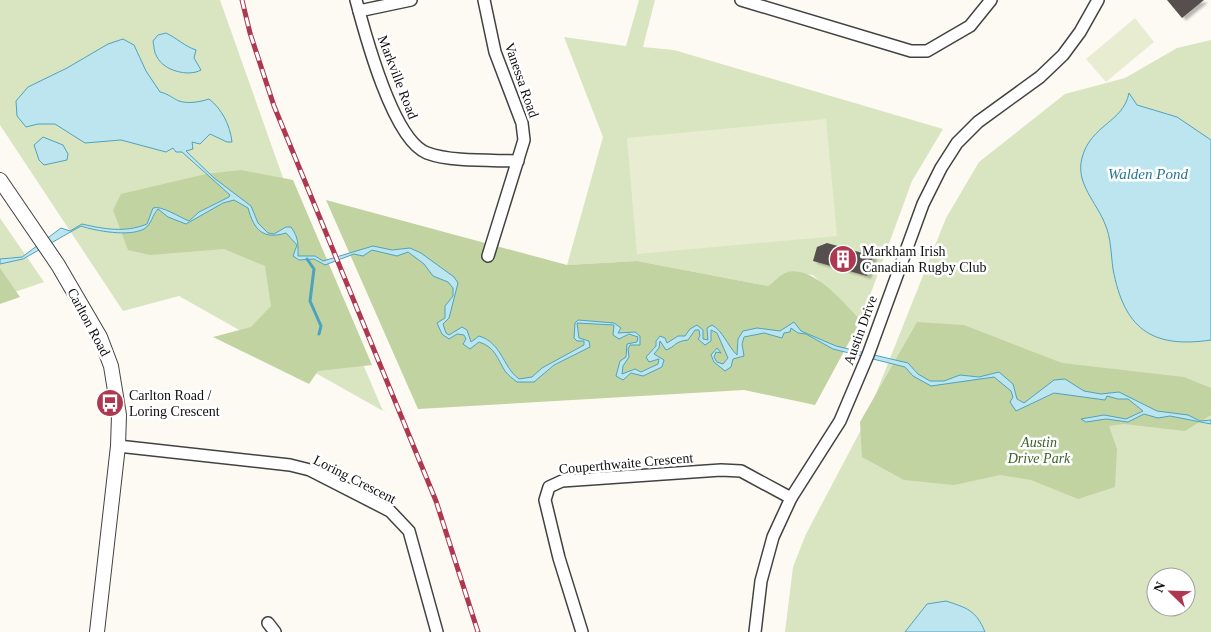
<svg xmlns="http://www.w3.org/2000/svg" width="1211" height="632" font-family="Georgia,serif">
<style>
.green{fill:#d9e5c0;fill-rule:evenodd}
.forest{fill:#c0d3a1}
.pitch{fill:#e8edd1}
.water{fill:#bde5ef;stroke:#4da3bd}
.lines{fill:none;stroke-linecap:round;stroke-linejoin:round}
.stream{stroke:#4da3bd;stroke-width:3}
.building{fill:#574f4d;filter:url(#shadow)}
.minor-casing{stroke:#424242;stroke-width:14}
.tertiary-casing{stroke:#424242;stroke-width:16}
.minor{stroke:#fff;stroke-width:11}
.tertiary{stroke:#fff;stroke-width:14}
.rail-casing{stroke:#af3851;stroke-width:5}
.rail{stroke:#fff;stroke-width:3;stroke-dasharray:9;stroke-linecap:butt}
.labels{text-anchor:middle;stroke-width:5;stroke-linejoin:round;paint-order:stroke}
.street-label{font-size:14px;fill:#0f0f0f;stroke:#fff}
.poi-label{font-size:14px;fill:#0f0f0f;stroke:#fff;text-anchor:start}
.park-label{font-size:14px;font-style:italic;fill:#3c6027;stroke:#fff}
.water-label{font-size:15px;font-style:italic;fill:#277592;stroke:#fff}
</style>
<defs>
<filter id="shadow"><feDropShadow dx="4" dy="2.5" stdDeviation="1" flood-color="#0004"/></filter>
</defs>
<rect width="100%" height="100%" fill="#fdfaf3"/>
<g class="green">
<polygon points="0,0 220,0 282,175 383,411 179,296 123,311 0,125"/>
<polygon points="639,0 655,0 643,47 674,50 943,129 912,181 861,320 813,275 786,272 768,286 637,261 567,265 603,137 564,37 626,46"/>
<path d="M1211,40V632H785L793,567L806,534L863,426L946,218L979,162L1065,94L1125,78L1177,48ZM1156,577H1186V607H1156Z"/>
<polygon points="0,218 44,282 0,297"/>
</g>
<g class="forest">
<polygon points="241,170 293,180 372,365 318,371 309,384 213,337 251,327 271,306 265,266 224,249 150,255 128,250 113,210 121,194 206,174"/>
<path d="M326,200L567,265L637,261L768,286C774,282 781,274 787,272C814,265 843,303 861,320L815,405L744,390L418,409Z"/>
<polygon points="0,268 20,297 0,304"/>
<polygon points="917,322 964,325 1062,363 1184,377 1211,388 1211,415 1185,431 1124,424 1109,426 1117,449 1115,487 1078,499 1031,480 1000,475 954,485 904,480 862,457 860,422"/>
</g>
<g class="pitch">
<polygon points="1135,18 1154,42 1106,82 1086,59"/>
<polygon points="826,119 837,236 637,254 627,138"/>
</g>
<g class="water">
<path d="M166,33C177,38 184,46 196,50L194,58L201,70C189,77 164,71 157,57C154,53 154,46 153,41L158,35Z"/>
<path d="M123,39L134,45L146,71L160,92C169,94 172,98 179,101C188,104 200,102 209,99C222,109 230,125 232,142H227L210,134L200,144L192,142L193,149L186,151L214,178L251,206L258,223L268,233L274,234L286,227H291C299,238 298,245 298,256H315L323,261L373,246L392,250L410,248L421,253L454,277L458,283L449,318L443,324L446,333L449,335L462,327L467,330L471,342L479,336C502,343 502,366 519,379L532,377L542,368L584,345V341H577L574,338L575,323L578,320L614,323L621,328L618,333L635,332L640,336V345H630L628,349L629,357L623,366L622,374L635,369L641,372L658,364L659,359L649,362L646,357L656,346V341L660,336L665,338L667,343L678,336H685L690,329L697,325L703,330V339L708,340L707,328L712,325C723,331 727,345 737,355L738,339L743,331L757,328L780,331L794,322L801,331L836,346L908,363L918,374L930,381H944L960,375L979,377L999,372L1013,384L1017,399L1024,403L1054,380L1065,379L1084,391L1101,394L1119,392L1157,411L1188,415L1200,421L1211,420V424L1170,416L1158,418L1144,414L1128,422L1106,419L1086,422L1081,419L1104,415L1126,419L1143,411L1128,399H1118L1107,396L1105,400L1054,393L1016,411L1010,402L1013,397L1011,391L994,377L931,386L913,376L905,367L833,349L806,334L798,333L791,328L790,332L784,333L782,338L764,333L744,337L742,344L744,356L733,359L731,367L725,371L714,362L711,355L717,348L721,353L716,352L714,357L717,362L723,364L728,358L717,333L711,330V341L705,345L698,339L700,336L699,330H695L688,340C675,341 675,347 666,350L660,341L659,348L654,354L664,360L662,367L643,376L631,373L623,380L616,376L620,361L626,357L627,344L637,342L638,337L629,334L619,339L613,335L614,325L577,323L579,338L589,341L590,347L554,365L534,382H517C513,379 508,375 505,371C497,358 495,347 479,342L470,349L463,344L466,339L464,335L457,334L449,339L442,334L437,323L445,318V306L453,296V288L448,282L433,276L424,264L408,252L397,256L372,250L363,256L354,254L325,265L314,259L299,260L293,256L297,245L286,233C263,240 254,230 248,208L234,200L223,203L186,224L168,217L158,209C152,215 152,224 144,229C129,237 96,231 81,226L23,259L0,264V259L22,257L61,228L70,231L82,224C104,229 125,233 147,224L153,208C161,205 179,217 189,221L199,212L229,197L230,195L182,152H176L173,148L166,152L121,140L85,143L55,124H38L26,127L17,116L16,101L28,87L67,68L108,44Z"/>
<path d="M1129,93L1137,105L1177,117L1211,140V340C1151,349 1124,328 1113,269C1111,255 1111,237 1105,224C1097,203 1075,183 1082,158C1091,124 1123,123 1129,93Z"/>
<polygon points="43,137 63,145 68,154 67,160 44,165 39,160 34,145"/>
<path d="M946,601C967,608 976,610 985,632H905L927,604Z"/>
</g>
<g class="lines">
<polyline class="stream" points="307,259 314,269 310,301 321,326 319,334"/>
</g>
<g class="building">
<polygon points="1167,0 1204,0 1182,18"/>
<polygon points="827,243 873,256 867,276 813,261 817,247"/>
</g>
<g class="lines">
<g class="minor-casing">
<g id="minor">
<path d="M356,0C365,34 393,140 427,153C451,162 491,160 518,161"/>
<polyline points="484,0 495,52 522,123 524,140 488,256"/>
<polyline points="741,0 911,51 927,51 970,26 991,0"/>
<polyline points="359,11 411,0"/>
<polyline points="118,446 290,465 310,470 390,511 409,531 437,632"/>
<polyline points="268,623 275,632"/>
<polyline points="582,632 559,558 545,500 549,487 562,481 721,470 741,471 791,498"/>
<polyline points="755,632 761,581 773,537 791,498 840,421 868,355 923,204 941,168 957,143 978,122 1040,77 1063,55 1080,32 1098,0"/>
</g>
</g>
<g class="tertiary-casing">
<polyline id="tertiary" points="0,180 58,265 100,337 111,366 119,415 118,446 97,632"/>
</g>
<use href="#minor" class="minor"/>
<use href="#tertiary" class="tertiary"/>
<g class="rail-casing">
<polyline id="rail" points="242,0 250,33 274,106 436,501 478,632"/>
</g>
<use href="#rail" class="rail"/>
</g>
<defs>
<g id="building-disc" transform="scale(1.4375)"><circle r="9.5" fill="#af3851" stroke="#fff"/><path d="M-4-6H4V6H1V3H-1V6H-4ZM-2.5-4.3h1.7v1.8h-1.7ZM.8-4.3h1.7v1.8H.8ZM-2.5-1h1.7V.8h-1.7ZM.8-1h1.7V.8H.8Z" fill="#fff"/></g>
<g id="bus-disc" transform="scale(1.4375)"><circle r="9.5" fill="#af3851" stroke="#fff"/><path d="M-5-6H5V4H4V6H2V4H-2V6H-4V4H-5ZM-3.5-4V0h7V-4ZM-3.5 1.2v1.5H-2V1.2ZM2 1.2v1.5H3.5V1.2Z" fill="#fff"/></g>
</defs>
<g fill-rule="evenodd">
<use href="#building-disc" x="843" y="259"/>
<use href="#bus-disc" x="110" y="403"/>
</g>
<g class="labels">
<g class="street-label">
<text transform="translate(398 77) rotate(69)" y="5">Markville Road</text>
<text transform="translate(522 80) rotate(71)" y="5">Vanessa Road</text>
<text transform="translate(89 322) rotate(62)" y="5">Carlton Road</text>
<text transform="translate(860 330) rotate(-70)" y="5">Austin Drive</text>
<text transform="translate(626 463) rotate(-5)" y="5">Couperthwaite Crescent</text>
<text transform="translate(355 479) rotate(27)" y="5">Loring Crescent</text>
</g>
<g class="poi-label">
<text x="862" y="256">Markham Irish<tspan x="862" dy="16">Canadian Rugby Club</tspan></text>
<text x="129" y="400">Carlton Road /<tspan x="129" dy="16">Loring Crescent</tspan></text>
</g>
<g class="park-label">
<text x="1039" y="447">Austin<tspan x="1039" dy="16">Drive Park</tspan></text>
</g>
<g class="water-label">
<text x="1148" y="179">Walden Pond</text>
</g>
</g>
<g transform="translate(1171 592) rotate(293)"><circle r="24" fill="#ffffff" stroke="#9f9f9f"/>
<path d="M0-4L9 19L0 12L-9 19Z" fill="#af3851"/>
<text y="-8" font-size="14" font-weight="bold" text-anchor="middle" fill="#0f0f0f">N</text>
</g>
</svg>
